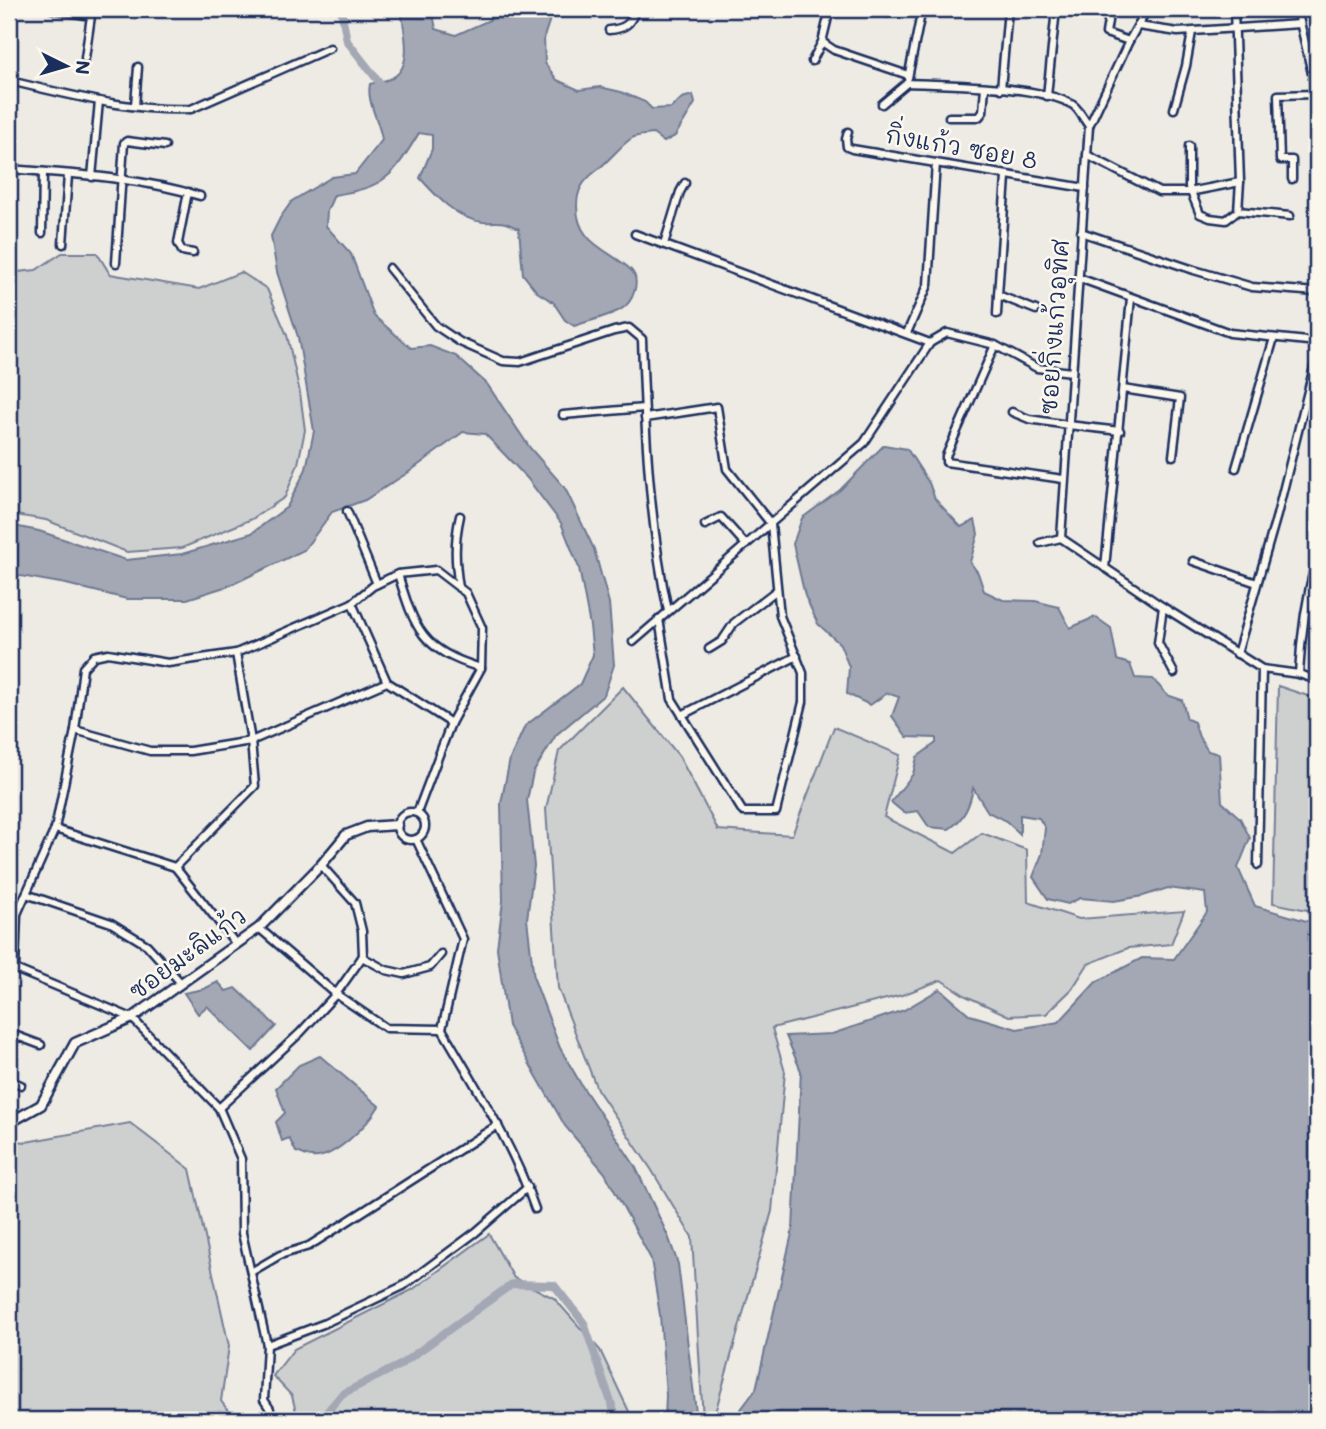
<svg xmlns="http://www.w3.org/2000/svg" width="1326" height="1429" font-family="Mali,'Playpen Sans Thai',sans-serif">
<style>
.green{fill:#cecfcf;stroke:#747f96;stroke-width:2}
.water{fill:#a3a8b4;stroke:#6d7892;stroke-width:2}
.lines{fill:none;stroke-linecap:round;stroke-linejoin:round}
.canal{stroke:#a3a8b4;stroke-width:8}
.minor-casing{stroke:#1b2f5e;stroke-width:11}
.tertiary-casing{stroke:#1b2f5e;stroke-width:13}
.minor{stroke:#fbf7ec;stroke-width:6}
.tertiary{stroke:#fbf7ec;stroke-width:8}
.labels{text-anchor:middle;stroke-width:5;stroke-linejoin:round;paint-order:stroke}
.street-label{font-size:24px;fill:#1b2f5e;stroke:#fbf7ec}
</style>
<rect width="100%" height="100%" fill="#eeebe4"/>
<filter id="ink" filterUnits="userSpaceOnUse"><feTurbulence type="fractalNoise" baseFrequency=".0143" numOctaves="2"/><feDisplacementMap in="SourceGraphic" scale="14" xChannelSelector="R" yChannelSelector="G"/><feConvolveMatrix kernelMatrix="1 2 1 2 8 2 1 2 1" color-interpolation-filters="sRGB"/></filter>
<g filter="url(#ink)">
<g class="green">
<polygon points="62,253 97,253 110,274 199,289 241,272 267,289 287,335 300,393 305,430 298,464 285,497 252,519 182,548 127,552 46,520 9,514 9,273 36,270"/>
<polygon points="1278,686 1317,699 1317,912 1273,903"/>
<polygon points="623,687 679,756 718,830 792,835 834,727 900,755 884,817 955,853 982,833 1027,850 1028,902 1079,919 1184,911 1171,944 1128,948 1088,964 1072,989 1046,1014 1009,1016 966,996 941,980 902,995 772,1028 785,1072 772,1211 713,1420 703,1420 692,1237 651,1169 597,1089 558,988 546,809 559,751"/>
<polygon points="130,1123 190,1169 229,1346 221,1401 235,1420 9,1420 9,1140 26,1142"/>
<polygon points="489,1234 514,1278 554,1298 600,1350 633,1420 298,1420 292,1396 273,1376 294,1349 412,1290"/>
</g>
<g class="water">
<path d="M401,9H432L436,29L456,35L503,14L508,9H563L551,16L544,37L545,63L557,80L579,90L600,87L621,92L645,102L652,109L671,108L682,98L693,95L695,103L675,136L664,142L653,134C647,135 637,135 632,138C622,144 607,163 596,171C583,181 577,190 577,206C577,244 608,249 630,269C642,280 633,303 620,310C606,317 589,321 574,326L565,320L553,302L537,292L523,274L519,229C499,219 503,223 483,222C458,220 436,196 420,178L432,149V135L419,133C392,177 386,187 334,195L327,211L326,226L351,254L374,316L411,348L430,346L456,356L487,384L530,448L565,488L594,549L609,603L614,665L604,695L556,735L533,773L527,800L534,866L527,919L534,979L560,1048L582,1086L635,1166L668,1236L678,1264L697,1420H665L666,1395L660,1315L651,1259L605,1173L565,1126L508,1026L497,948L503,901L501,803L510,759L525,726L580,684L593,655L590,626L579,568L561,523L527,478L485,434L463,432L409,472L365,500L332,512L304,550L231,585L187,599H127L66,584L9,574V525L39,531L126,560L182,554L252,533L287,507L306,469L314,431L298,337L277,272L271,236L280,218L292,201L332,177L355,174L382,140C380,122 366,102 370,84C377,82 386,81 392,78C415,66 403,28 401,9Z"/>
<path d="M884,445L907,449L929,483L935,499L961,527L975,520L978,534L970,562L978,573L984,591L1003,600L1035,601L1059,607L1070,628L1095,617L1111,628L1117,660L1130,664L1135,678L1153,679L1167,695L1182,700L1187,719L1194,722L1199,737L1208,751L1219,754L1222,802L1240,818L1250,838L1238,868L1255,906L1317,924V1420H733L756,1389L793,1229L801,1071L786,1036L832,1034L904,1010L940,989L970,1015L1017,1029L1059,1022L1096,982L1142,958L1174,959L1207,912L1205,893L1168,888L1143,896L1114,901L1080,898L1068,904L1048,899L1033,877L1042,854L1045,828L1039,818L1020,815V834L1006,821L988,812L973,788C970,806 964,819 949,829L929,827L918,811L904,813L891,802L913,774L917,757L936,743V738L907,737L892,716L899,697L887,693L870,705L847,694L849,667L840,644L818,624L805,596L793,544L802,518L840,490Z"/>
<polygon points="218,982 226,991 236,988 276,1026 253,1051 207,1006 198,1014 184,993 204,989"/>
<path d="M320,1056L379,1106C369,1123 334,1160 312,1157C307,1157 301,1153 296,1152L289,1138L282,1141L276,1122L285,1113L276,1088L299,1065Z"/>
</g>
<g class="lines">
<g class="canal">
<polyline points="341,9 347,41 383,87"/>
<polyline points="320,1420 342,1394 400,1365 512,1284 554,1285 584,1323 617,1420"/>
</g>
<g class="minor-casing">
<g id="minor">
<polyline points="52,9 91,16 85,58"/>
<polyline points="1110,9 1106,33 1129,41"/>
<polyline points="1147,9 1129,41 1089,126 1061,538 1163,607 1158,643 1174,673"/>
<polyline points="1234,9 1240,182 1238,211"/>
<polyline points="1297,9 1317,95"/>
<polyline points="888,13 888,9"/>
<polyline points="1138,26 1178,32 1300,24"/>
<path d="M609,30C624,29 632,24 635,9"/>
<polyline points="822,42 834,50 908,75"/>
<polyline points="812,61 822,42 830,9"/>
<polyline points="908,78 922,9"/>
<path d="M9,81C68,94 130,112 191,109L330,48"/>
<path d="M907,83C946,85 1041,85 1073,105C1079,109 1084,120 1089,126"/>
<polyline points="1001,89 1008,9"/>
<polyline points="1047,96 1056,9"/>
<polyline points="882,104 907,83"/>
<polyline points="135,105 138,67"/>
<polyline points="1174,109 1186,66 1192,32"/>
<polyline points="949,117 979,117 983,112 985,87"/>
<polyline points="848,132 846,139 847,147 852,149 1085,188"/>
<polyline points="1189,146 1189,187 1200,214 1210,218 1226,220 1238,211 1290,216"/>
<polyline points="1087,155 1159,192 1189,192 1240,182"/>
<path d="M9,169C72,174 138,177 200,196"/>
<polyline points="92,177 99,101"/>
<polyline points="1292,179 1292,160 1280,160 1278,95 1316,94"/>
<polyline points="188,192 178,243 182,251 193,253"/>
<polyline points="1081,232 1194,270 1252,287 1317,292"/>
<polyline points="42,233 43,172"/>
<polyline points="635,234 930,343"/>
<polyline points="63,244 68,175"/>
<polyline points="664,244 680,192 685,183"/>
<polyline points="116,263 124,143 127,141 165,146"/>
<path d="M389,268L436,326L460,342L503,361L520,362L614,331L629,328L642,339C645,430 649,522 668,611"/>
<polyline points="1079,278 1230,333 1317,342"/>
<polyline points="998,295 1006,177"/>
<polyline points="997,314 998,295 1036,310"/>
<polyline points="907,333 928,285 936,163"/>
<polyline points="995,345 946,456 946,462 1063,479"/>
<polyline points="1123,389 1180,398 1173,456"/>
<polyline points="1012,412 1029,419 1068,425"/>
<polyline points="563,415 644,408"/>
<polyline points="645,418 717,407 727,469 771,524 780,616 803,673 803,702 776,812 743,812 672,699 659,619"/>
<polyline points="1068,425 1120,431"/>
<polyline points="1236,468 1274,338"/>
<polyline points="347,511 377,584"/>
<polyline points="705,525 721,517 746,545"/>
<polyline points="1040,543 1061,538"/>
<polyline points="1193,561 1257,583"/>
<polyline points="1105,568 1131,298"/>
<path d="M398,574C415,630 422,650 481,668"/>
<path d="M459,588C455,562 454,542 460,516"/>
<polyline points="352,603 387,682"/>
<path d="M1163,607L1262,669L1299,674C1301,632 1306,598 1317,557"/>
<polyline points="633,642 864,443 930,343 947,333 995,345 1037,368 1072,372"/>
<polyline points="709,649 722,641 734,623 777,590"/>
<polyline points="1237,654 1277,515 1317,355"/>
<polyline points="1299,674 1317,680"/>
<polyline points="682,715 797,656"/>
<polyline points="75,730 150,751 190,751 251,741 387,682 451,723"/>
<circle cx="411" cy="826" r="14"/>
<polyline points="55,829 175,867 236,944"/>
<path d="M416,839L463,939L442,1029C476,1087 513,1145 535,1209"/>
<polyline points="1258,865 1262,669"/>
<polyline points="175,867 255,786 251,741 236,653"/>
<polyline points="26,894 111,923 147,945 181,983"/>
<polyline points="259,928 336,994 386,1028 442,1029"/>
<polyline points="362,957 386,970 404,974 430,967 441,954"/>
<polyline points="9,1033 41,1045"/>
<polyline points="9,1080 21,1085"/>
<polyline points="219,1108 300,1033 336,994 363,956 362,931 355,903 321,865"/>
<polyline points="251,1272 280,1255 309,1246 498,1125"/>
<polyline points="267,1345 323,1324 403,1286 476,1232 528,1187"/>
<polyline points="269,1420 270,1409 264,1400 267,1345 242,1233 241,1159 219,1108 132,1018 15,969 17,914 55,829 75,730 83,668 94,656 108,653 168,663 236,653 352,603 373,586 398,574 436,570 466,593 482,628 481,668 451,723 417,813"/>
</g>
</g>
<g class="tertiary-casing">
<polyline id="tertiary" points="9,1116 16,1119 41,1105 75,1043 132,1018 259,928 321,865 346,835 367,827 397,825"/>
</g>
<use href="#minor" class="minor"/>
<use href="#tertiary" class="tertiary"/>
</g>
</g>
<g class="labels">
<g class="street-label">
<text transform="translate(961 148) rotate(10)" y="8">กิ่งแก้ว ซอย 8</text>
<text transform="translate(1055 327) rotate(-86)" y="8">ซอยกิ่งแก้วอุทิศ</text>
<text transform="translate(188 954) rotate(-36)" y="8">ซอยมะลิแก้ว</text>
</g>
</g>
<rect width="1326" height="1429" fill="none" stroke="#fbf7ec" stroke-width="35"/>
<rect x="18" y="18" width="1291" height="1394" fill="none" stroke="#1b2f5e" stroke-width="2.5" filter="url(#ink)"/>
<g transform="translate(66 66) rotate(95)" stroke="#fbf7ec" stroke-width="5" paint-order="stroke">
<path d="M0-5L12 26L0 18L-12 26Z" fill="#1b2f5e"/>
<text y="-10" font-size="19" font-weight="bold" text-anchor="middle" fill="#1b2f5e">N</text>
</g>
</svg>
